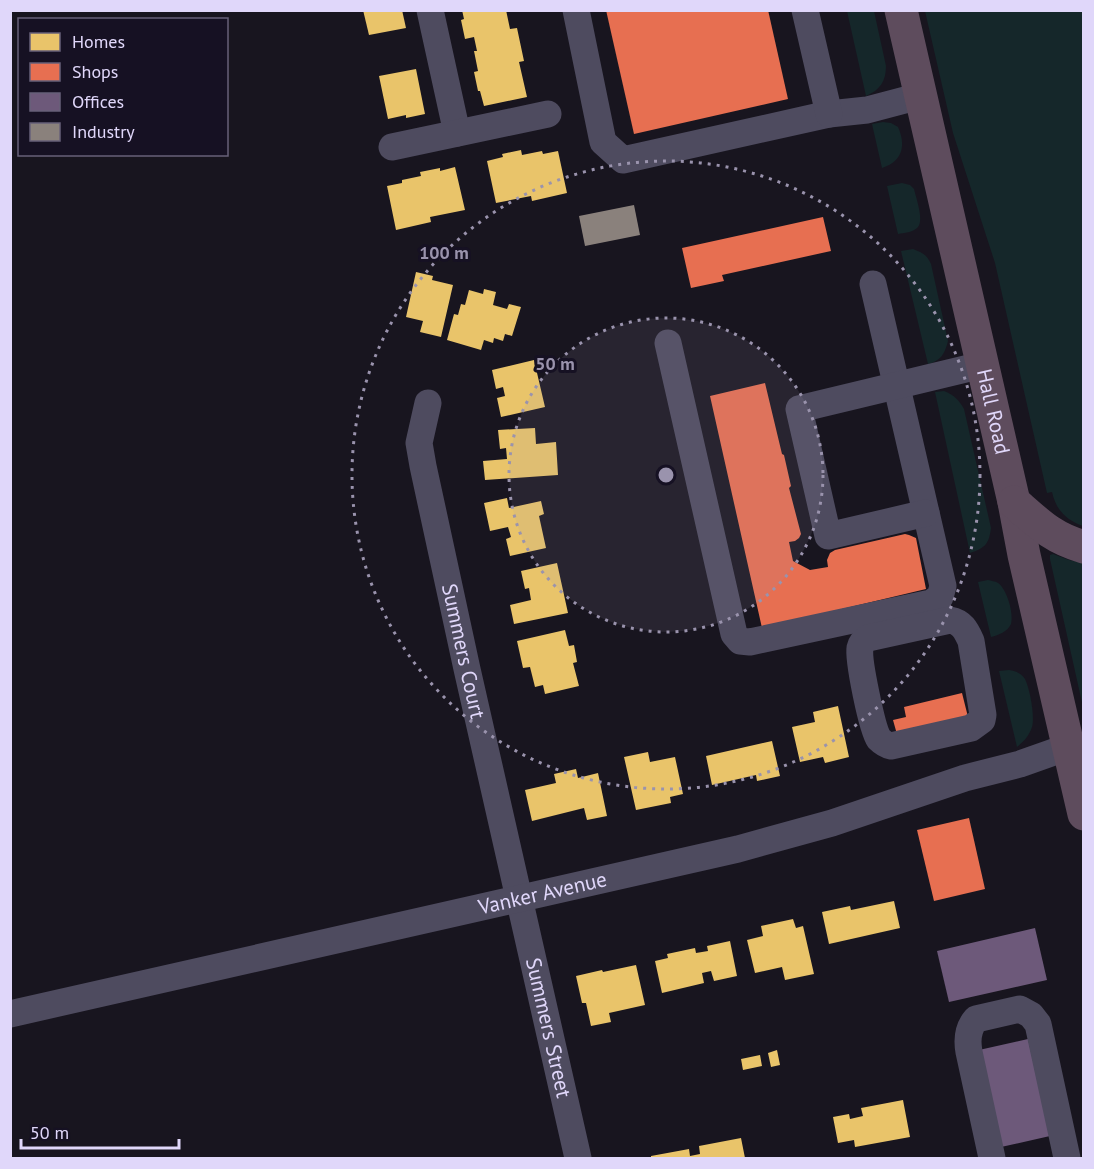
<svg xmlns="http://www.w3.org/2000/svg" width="1094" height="1169" font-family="'PT Sans',sans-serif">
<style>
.green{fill:#15272a}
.homes{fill:#e9c46a}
.shops{fill:#e76f51}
.offices{fill:#6d597a}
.industry{fill:#8a817c}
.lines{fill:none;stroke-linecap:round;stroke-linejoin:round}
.minor{stroke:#4e4b5f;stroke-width:27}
.highway{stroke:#5e4c5d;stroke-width:33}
.ring{fill:none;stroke:#9a93ad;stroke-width:3;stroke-dasharray:3 6}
.labels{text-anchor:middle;stroke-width:6;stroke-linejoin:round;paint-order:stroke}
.street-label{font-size:21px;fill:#e0d7fa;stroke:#161123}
.centre{fill:#9a93ad;stroke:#161123;stroke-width:3}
.ring-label{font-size:18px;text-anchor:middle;font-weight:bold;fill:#9a93ad;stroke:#161123;stroke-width:6;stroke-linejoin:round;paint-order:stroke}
</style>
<rect width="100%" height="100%" fill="#18151f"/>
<g class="green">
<path d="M847,11H874L886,66C886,81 880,90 866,96Z"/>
<path d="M925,11H1083V526C1066,520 1056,510 1052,492L1047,493L995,263L953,133Z"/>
<path d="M883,122L891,123L898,127C906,145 903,161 882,168L872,124Z"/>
<path d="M902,183L910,185L914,189C916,198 925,222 917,228C913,232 904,233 898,234L887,186Z"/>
<path d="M913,249C923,253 927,255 931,264L948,341C945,353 941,361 928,364L901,251Z"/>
<path d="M944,391C954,395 959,400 964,409L991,528C989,544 985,548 970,553L935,392Z"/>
<polygon points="1053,554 1069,560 1083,563 1083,707 1050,559 1050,555"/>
<path d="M988,580C991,581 995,581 998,583C1007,589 1014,614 1011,624C1007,632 999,635 991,637L978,582Z"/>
<path d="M1009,670C1016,671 1021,673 1025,679C1030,689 1035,717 1032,727C1029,736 1024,741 1017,747L999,671Z"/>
</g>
<g class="homes">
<polygon points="363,10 402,10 406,28 369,35"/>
<polygon points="462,10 506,10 510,29 517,28 524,61 519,62 527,97 484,106 480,91 478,91 474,72 478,71 474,51 477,51 474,37 465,39 461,20 464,19"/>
<polygon points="416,69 425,114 406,118 406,115 388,119 379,76"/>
<polygon points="521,150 522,155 542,151 543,154 558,151 567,193 532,201 531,196 496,203 487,161 503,157 502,154"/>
<polygon points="455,167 465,210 430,217 431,222 396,230 387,186 402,183 402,180 421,176 420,172 440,168 440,171"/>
<polygon points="416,272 433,276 432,280 453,285 441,337 420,332 423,321 406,317"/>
<polygon points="484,289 496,292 493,305 507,309 509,304 521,307 512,336 505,334 503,341 494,338 493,343 484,340 481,350 447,340 454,314 458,315 461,304 465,305 469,290 483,294"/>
<polygon points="534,360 545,407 501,417 497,398 505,396 503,387 496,389 492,370"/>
<polygon points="535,428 536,444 556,442 558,475 485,480 483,461 507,459 506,448 500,449 498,430"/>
<polygon points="507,498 509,508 541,501 544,514 539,516 546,548 510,556 506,539 511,537 508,527 490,531 484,503"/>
<polygon points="557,563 568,613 514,624 510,605 531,600 529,588 525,589 521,571"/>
<polygon points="565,630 569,646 574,645 577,662 573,663 579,686 545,694 543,685 535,687 530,667 523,668 517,641"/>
<polygon points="838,706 849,757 825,763 823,757 800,762 792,727 815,722 813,712"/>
<polygon points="772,741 780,776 757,781 756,775 712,785 706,756"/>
<polygon points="648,752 650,762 675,757 683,794 670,797 671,803 636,810 624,757"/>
<polygon points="576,769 578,778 598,773 607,816 587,820 584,808 532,821 525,790 556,783 554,774"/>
<polygon points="894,901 900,928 829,944 822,912 850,906 851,910"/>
<polygon points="793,919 796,928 803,926 814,974 785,980 782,967 755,973 747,940 763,936 761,926"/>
<polygon points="730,941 737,976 714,981 711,971 702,973 704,983 662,993 655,961 668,958 667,954 695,948 696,953 708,951 707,946"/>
<polygon points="636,965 645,1005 609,1013 611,1022 591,1026 586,1003 582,1003 576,976 602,970 603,972"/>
<polygon points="777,1050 780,1065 771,1067 768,1053"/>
<polygon points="760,1055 762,1066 743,1070 741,1059"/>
<polygon points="903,1100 910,1137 855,1147 854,1140 838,1143 833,1117 849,1114 850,1119 863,1116 861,1108"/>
<polygon points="741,1138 745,1158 651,1158 651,1156 689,1149 690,1156 700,1154 699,1146"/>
</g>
<g class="shops">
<polygon points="606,10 768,10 788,99 634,134"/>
<polygon points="823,217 831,251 722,275 724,281 691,288 682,248"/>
<polygon points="765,383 782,454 784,455 791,486 789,488 801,534 799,538 795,541 789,542 793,561 810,570 828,567 827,560 830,553 835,550 905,534 909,535 916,538 926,589 762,628 710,396"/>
<polygon points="962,693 969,721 898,738 893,720 906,717 904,707"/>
<polygon points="969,818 985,889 934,901 917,830"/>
</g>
<g class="offices">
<polygon points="1035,928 1047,980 949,1002 937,951"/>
<polygon points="1028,1039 1050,1136 1001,1147 979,1050"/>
</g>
<polygon class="industry" points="634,205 640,235 585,246 579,216"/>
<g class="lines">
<g class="minor">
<polyline points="430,10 457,133"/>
<polyline points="576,10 603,142 623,160 829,114 867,110 920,96"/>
<polyline points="805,10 829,114"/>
<polyline points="392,147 548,114"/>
<polyline points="668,343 734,634 740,641 750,642 931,603 940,597 943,586 873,284"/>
<path id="s1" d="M428,403L419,443L423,466L467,669L578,1158"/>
<polyline points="926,513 828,536 799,409 982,365"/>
<path d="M950,620C962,622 966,630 971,641L983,715L982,720L971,728L891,746C886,745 883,743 879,739C872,729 858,660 860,648C861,643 864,640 868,638Z"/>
<path id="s2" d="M10,1014L738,849L832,823L965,778L1020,764L1068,747"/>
<path d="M992,1158L969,1052C967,1041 968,1028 976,1019L1020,1009L1031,1015L1038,1024L1067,1158"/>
</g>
<g class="highway">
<path id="s3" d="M901,10L1014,502L1024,555L1084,814"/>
<path d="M1014,502C1038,523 1052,538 1084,547"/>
</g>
</g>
<circle cx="666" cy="475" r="157" fill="#9a93ad" fill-opacity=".12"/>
<g class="ring">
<circle cx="666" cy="475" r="157"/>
<circle cx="666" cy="475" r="314"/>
</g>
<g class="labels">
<g class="street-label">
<text dy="7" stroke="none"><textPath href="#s3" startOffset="412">Hall Road</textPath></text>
<text dy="7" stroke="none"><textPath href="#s1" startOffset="254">Summers Court</textPath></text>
<text dy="7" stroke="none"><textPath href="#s2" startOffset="546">Vanker Avenue</textPath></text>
<text dy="7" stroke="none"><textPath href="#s1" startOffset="640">Summers Street</textPath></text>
</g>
</g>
<circle cx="666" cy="475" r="9" class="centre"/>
<g class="ring-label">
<text x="444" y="259">100 m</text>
<text x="555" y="370">50 m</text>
</g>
<rect width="1094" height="1169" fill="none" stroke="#e0d7fa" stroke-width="24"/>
<rect x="18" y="18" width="210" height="138" fill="#161123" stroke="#676079" stroke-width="1.5"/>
<rect x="30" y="33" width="30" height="18" fill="#e9c46a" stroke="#676079" stroke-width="1.5"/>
<text x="72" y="48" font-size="18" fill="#e0d7fa">Homes</text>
<rect x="30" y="63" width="30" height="18" fill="#e76f51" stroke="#676079" stroke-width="1.5"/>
<text x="72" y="78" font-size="18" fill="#e0d7fa">Shops</text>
<rect x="30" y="93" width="30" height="18" fill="#6d597a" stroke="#676079" stroke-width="1.5"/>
<text x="72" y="108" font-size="18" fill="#e0d7fa">Offices</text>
<rect x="30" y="123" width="30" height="18" fill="#8a817c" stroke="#676079" stroke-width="1.5"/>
<text x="72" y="138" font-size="18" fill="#e0d7fa">Industry</text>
<path d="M21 1139v9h158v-9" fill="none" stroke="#e0d7fa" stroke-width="3"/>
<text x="30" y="1139" font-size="18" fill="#e0d7fa" stroke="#161123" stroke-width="4.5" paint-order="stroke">50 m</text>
</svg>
